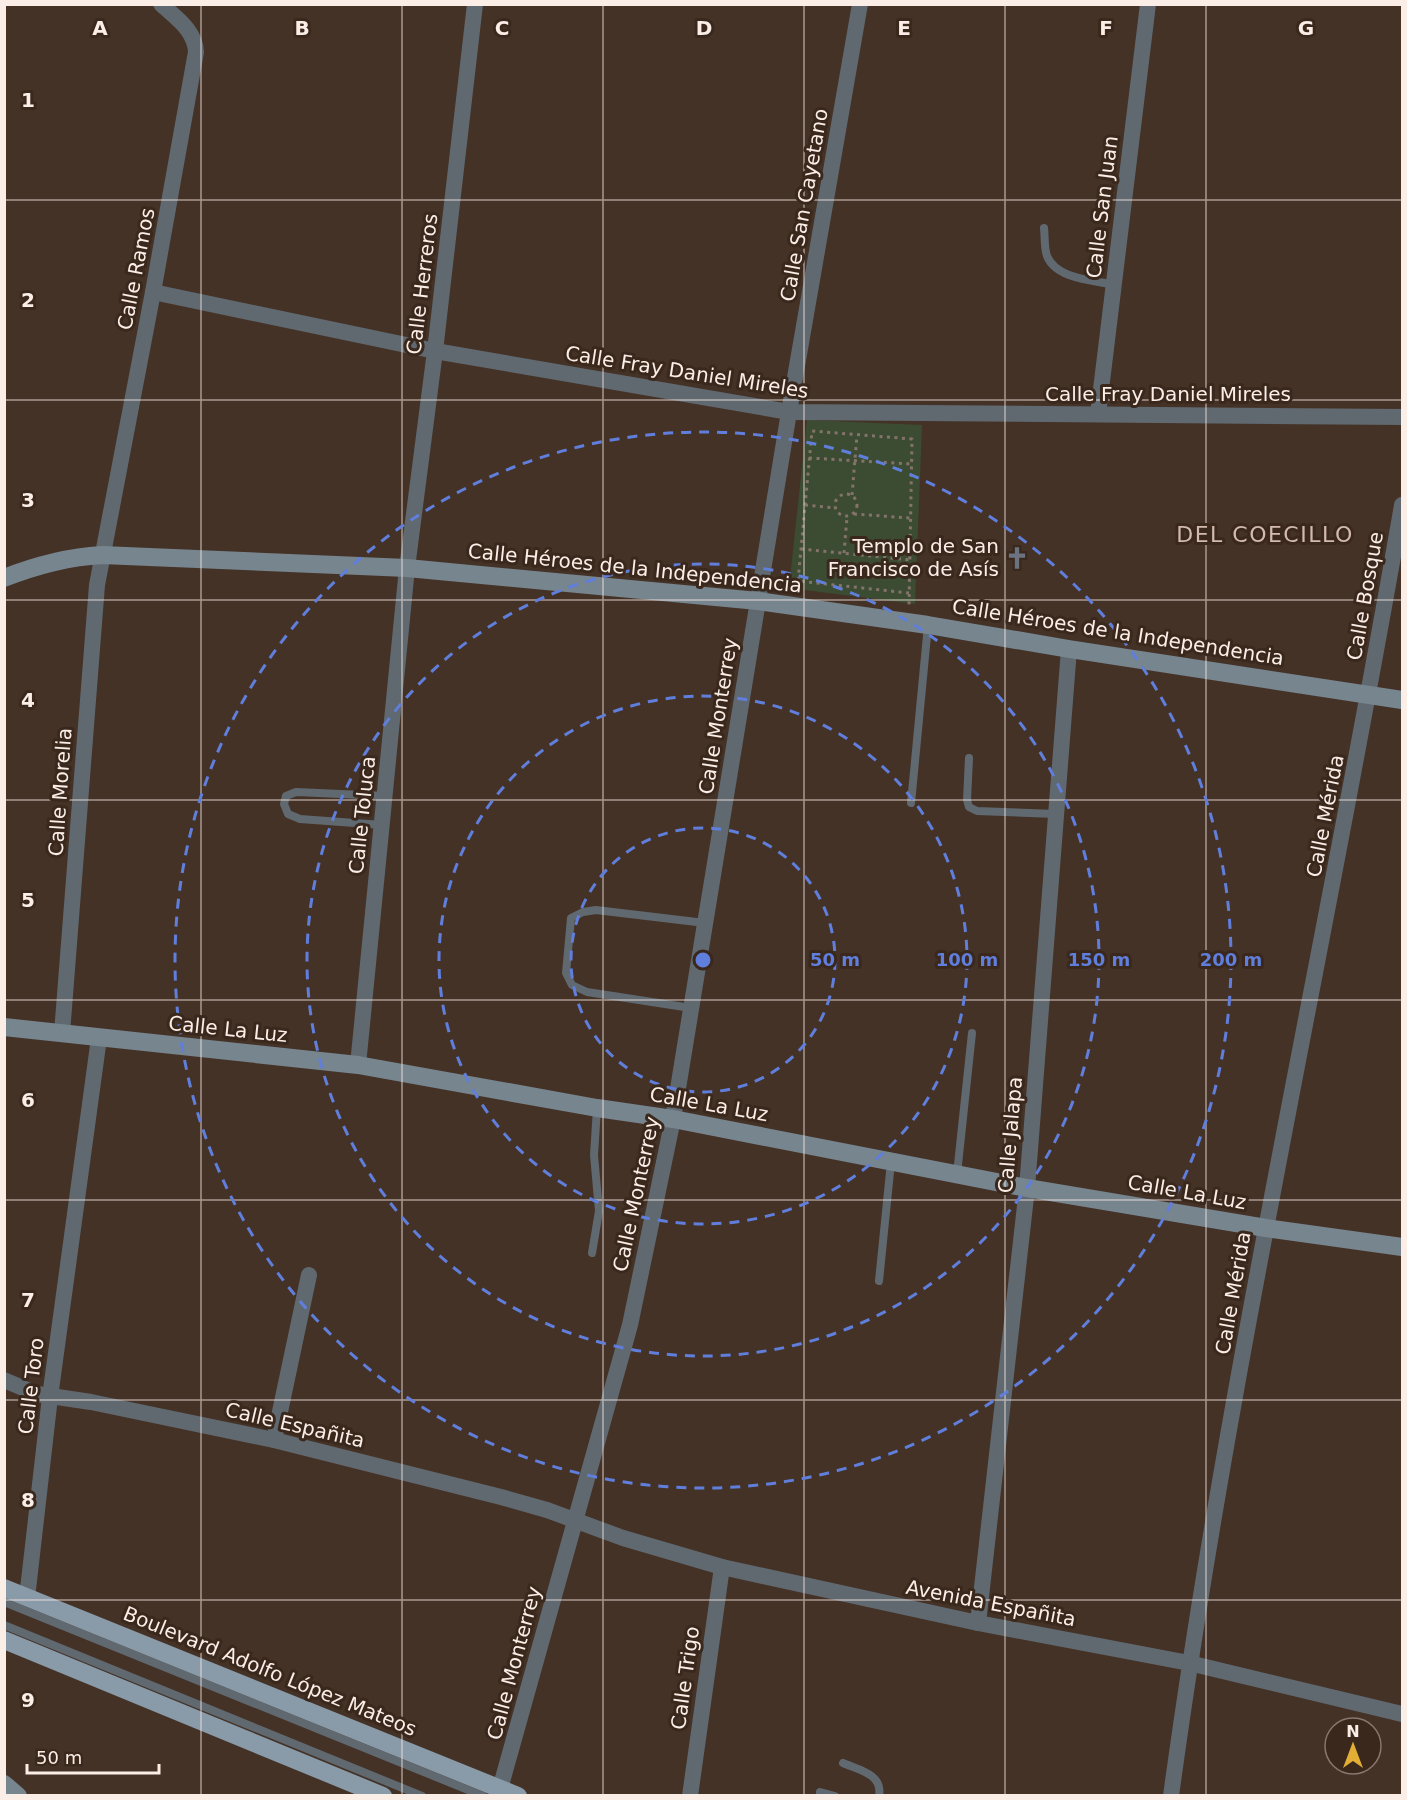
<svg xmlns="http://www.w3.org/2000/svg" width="1407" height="1800" font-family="'DejaVu Sans',sans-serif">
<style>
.green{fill:#3c4c33}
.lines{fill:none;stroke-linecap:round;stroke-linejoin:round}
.path{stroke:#84736a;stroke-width:3;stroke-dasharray:3 4.5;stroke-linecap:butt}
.lane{stroke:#606970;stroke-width:8}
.street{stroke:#606970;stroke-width:16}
.secondary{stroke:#77858f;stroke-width:18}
.primary{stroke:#899aa8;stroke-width:18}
.grid{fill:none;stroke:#fbeee7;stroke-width:1.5;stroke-opacity:0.55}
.ring{fill:none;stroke:#607edc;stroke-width:3;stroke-dasharray:10 8}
.labels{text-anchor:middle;stroke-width:6;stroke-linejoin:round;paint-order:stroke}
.street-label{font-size:20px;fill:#fbeee7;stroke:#3a281d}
.poi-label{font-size:20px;fill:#fbeee7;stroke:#3a281d;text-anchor:end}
.quarter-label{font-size:22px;letter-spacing:1.5px;fill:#d2baad;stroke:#3a281d}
.grid-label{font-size:20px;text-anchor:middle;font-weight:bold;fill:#fbeee7;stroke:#3a281d;stroke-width:6;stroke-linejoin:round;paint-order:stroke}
.centre{fill:#607edc;stroke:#3a281d;stroke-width:3}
.ring-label{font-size:18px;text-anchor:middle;font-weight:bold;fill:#607edc;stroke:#3a281d;stroke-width:6;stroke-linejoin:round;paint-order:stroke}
</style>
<rect width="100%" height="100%" fill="#443227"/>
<polygon class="green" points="807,420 922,425 915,604 789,588"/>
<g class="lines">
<g class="path">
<polyline points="809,458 912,464"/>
<circle cx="846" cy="505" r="11"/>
<polyline points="852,495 857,435"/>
<polyline points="805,505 835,508"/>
<polyline points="854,514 910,518"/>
<polyline points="801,549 910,560"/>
<polyline points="844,553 847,517"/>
<polyline points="786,587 798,581"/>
<polyline points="909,593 798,581 812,431 912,439 909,606"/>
</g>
<g class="lane">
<path d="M1044,228C1045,236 1044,248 1047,256C1056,279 1093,280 1114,285"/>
<polyline points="969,758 967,800 969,807 977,811 1056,814"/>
<polyline points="911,803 928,625"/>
<polyline points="382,825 300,819 288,814 284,804 286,796 296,792 385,796"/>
<polyline points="691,1008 587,992 572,985 566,973 571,918 583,912 596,910 705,923"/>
<polyline points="957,1174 972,1033"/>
<polyline points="592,1253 599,1211 594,1155 597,1108"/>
<polyline points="879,1281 891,1162"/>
<polyline points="4,1602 483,1796"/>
<polyline points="4,1625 422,1796"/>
<path d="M843,1763C859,1770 883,1774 879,1796"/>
<polyline points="820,1792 835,1796"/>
</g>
<g class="street">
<polyline points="153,292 435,351 789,412 1402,417"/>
<polyline points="1098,414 1148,4"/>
<path d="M62,1033L97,585L153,292L196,52C195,30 176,18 161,4"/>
<polyline points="358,1065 407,568 435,351 475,4"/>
<polyline points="4,1380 37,1394 91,1402 274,1440 501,1497 547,1510 623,1538 722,1567 978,1623 1189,1663 1402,1714"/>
<polyline points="274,1440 309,1275"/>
<polyline points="27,1598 50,1397 99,1038"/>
<polyline points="978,1623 1027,1188 1069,649"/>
<polyline points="498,1796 630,1325 673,1119 789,412 860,4"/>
<polyline points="690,1796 722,1567"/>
<path d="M1171,1796C1230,1363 1328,936 1402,505"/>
</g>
<g class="secondary">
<path d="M4,578C37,565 67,557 102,555L407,568L758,601L928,625L1069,649L1402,700"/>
<polyline points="4,1027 358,1065 597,1108 673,1119 1027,1188 1266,1228 1402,1247"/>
<polyline points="4,1784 18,1796"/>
</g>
<g class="primary">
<polyline points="4,1588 518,1796"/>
<polyline points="4,1640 383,1796"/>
</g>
</g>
<path class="grid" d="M201,4V1796M402,4V1796M603,4V1796M804,4V1796M1005,4V1796M1206,4V1796M4,200H1402M4,400H1402M4,600H1402M4,800H1402M4,1000H1402M4,1200H1402M4,1400H1402M4,1600H1402"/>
<g class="ring">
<circle cx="703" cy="960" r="132"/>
<circle cx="703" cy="960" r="264"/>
<circle cx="703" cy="960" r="396"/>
<circle cx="703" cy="960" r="528"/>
</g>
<defs>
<g id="church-bare" transform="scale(1.8)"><path d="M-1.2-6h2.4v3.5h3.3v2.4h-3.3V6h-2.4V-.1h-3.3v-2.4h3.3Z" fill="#6b7280" stroke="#3a281d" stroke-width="2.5" paint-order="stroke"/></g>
</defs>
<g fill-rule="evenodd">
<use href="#church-bare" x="1017" y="558"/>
</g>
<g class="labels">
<g class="street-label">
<text transform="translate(804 205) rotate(-80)" y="7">Calle San Cayetano</text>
<text transform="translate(1102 207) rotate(-83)" y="7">Calle San Juan</text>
<text transform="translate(136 269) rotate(-79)" y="7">Calle Ramos</text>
<text transform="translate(422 284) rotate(-83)" y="7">Calle Herreros</text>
<text transform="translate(687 372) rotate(9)" y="7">Calle Fray Daniel Mireles</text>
<text x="1168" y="401">Calle Fray Daniel Mireles</text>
<text transform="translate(635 568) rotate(6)" y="7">Calle Héroes de la Independencia</text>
<text transform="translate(1365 596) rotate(-80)" y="7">Calle Bosque</text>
<text transform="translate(1118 632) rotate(9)" y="7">Calle Héroes de la Independencia</text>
<text transform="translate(718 716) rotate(-81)" y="7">Calle Monterrey</text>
<text transform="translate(60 792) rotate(-86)" y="7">Calle Morelia</text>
<text transform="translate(362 815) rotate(-84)" y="7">Calle Toluca</text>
<text transform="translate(1325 816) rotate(-79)" y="7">Calle Mérida</text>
<text transform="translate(228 1029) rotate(6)" y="7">Calle La Luz</text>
<text transform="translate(709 1104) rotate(10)" y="7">Calle La Luz</text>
<text transform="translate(1010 1135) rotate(-85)" y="7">Calle Jalapa</text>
<text transform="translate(1187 1192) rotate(10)" y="7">Calle La Luz</text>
<text transform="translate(636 1194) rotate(-78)" y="7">Calle Monterrey</text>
<text transform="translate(1233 1293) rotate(-80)" y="7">Calle Mérida</text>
<text transform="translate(31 1386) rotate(-83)" y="7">Calle Toro</text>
<text transform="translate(295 1425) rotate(13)" y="7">Calle Españita</text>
<text transform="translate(991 1603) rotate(11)" y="7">Avenida Españita</text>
<text transform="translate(514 1663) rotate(-75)" y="7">Calle Monterrey</text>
<text transform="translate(270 1671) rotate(22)" y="7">Boulevard Adolfo López Mateos</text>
<text transform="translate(685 1678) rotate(-82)" y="7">Calle Trigo</text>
</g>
<g class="poi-label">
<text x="999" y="553">Templo de San<tspan x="999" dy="23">Francisco de Asís</tspan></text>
</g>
<g class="quarter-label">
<text x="1265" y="542">DEL COECILLO</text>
</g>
</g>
<g class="grid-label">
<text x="100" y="35">A</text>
<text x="302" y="35">B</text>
<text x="502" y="35">C</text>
<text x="704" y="35">D</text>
<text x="904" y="35">E</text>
<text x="1106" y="35">F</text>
<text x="1306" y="35">G</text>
<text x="28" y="107">1</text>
<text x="28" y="307">2</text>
<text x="28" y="507">3</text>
<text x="28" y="707">4</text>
<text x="28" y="907">5</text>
<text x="28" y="1107">6</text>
<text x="28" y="1307">7</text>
<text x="28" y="1507">8</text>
<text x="28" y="1707">9</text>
</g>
<circle cx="703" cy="960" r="9" class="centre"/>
<g class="ring-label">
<text x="835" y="966">50 m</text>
<text x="967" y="966">100 m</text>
<text x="1099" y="966">150 m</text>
<text x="1231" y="966">200 m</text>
</g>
<rect width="1407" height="1800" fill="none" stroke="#fbeee7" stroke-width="12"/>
<g transform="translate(1353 1746)"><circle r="28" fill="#3a281d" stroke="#87776e" stroke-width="1.5"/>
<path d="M0-4.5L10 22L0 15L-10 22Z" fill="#e3ae35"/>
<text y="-9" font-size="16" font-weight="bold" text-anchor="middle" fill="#fbeee7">N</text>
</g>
<path d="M27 1764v9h132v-9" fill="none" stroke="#fbeee7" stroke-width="3"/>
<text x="36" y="1764" font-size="18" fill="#fbeee7" stroke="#3a281d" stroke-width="4.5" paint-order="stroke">50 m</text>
</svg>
